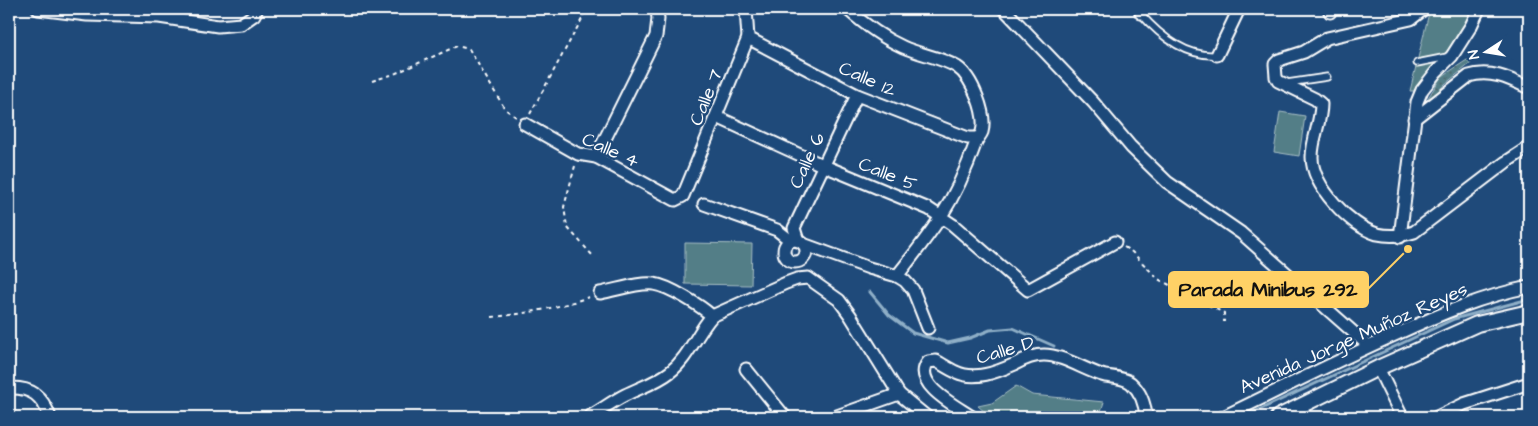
<svg xmlns="http://www.w3.org/2000/svg" width="1538" height="426" font-family="'Architects Daughter',sans-serif">
<style>
.grass{fill:url(#grass-dots);stroke:#a8bec3}
.park{fill:#527e87;stroke:#a8bec3}
.lines{fill:none;stroke-linecap:round;stroke-linejoin:round}
.stream{stroke:#8fafc7;stroke-width:3}
.service-casing{stroke:#fff;stroke-width:9}
.minor-casing{stroke:#fff;stroke-width:15}
.tertiary-casing{stroke:#fff;stroke-width:18}
.path{stroke:#fff;stroke-width:2;stroke-dasharray:4 4;stroke-linecap:butt}
.service{stroke:#1f4a7a;stroke-width:5.5}
.minor{stroke:#1f4a7a;stroke-width:11}
.tertiary{stroke:#1f4a7a;stroke-width:14}
.labels{text-anchor:middle;stroke-width:5;stroke-linejoin:round;paint-order:stroke}
.street-label{font-size:19px;fill:#fff;stroke:#1f4a7a}
.leader{fill:none;stroke:#ffd166;stroke-width:2}
.callout-dot{fill:#ffd166;stroke:#1f4a7a;stroke-width:2}
.callout{fill:#ffd166;stroke:#ffd166;stroke-width:2}
.callout-label{font-size:20px;text-anchor:middle;font-weight:bold;fill:#111}
</style>
<defs>
<pattern id="grass-dots" width="8" height="8" patternUnits="userSpaceOnUse" patternTransform="scale(1.25)"><rect width="8" height="8" fill="#527e87"/><path d="M2 2h.1M6 6h.1" fill="none" stroke="#4f656a" stroke-width="1.8" stroke-linecap="round"/></pattern>
</defs>
<rect width="100%" height="100%" fill="#1f4a7a"/>
<filter id="ink" filterUnits="userSpaceOnUse"><feTurbulence type="fractalNoise" baseFrequency=".02" numOctaves="2"/><feDisplacementMap in="SourceGraphic" scale="10" xChannelSelector="R" yChannelSelector="G"/><feConvolveMatrix kernelMatrix="1 2 1 2 8 2 1 2 1" color-interpolation-filters="sRGB"/></filter>
<g filter="url(#ink)">
<polygon class="grass" points="1467,60 1471,63 1445,84 1420,111 1441,77"/>
<g class="park">
<polygon points="1433,9 1473,9 1451,45 1418,91 1410,91 1428,17"/>
<polygon points="1280,112 1305,116 1299,156 1274,152"/>
<polygon points="685,243 752,244 751,285 685,284"/>
<polygon points="1016,386 1032,395 1104,402 1100,414 1067,417 986,417 986,413 978,406 992,403"/>
</g>
<g class="lines">
<g class="stream">
<polyline points="870,292 889,315 913,333 948,343 970,338 990,330 1013,328 1054,346"/>
<polyline points="1244,417 1454,319 1529,299"/>
</g>
<g class="service-casing">
<g id="service">
<path d="M1140,13C1159,35 1186,57 1217,55"/>
<polyline points="1417,63 1447,57"/>
<polyline points="1287,83 1327,77"/>
</g>
</g>
<g class="minor-casing">
<g id="minor">
<polyline points="38,9 87,15 159,17 218,26 241,24 254,15 257,9"/>
<path d="M847,9C864,24 883,38 903,47C921,55 941,57 957,67C972,77 987,114 982,132C981,135 977,139 976,142C967,168 955,195 940,218C927,238 912,257 897,276"/>
<polyline points="1004,9 1093,102 1131,147 1167,182 1241,233 1369,346"/>
<path d="M1424,9L1411,19L1327,38L1304,52L1279,60L1275,64L1276,77L1278,81L1315,99L1321,104C1321,122 1312,139 1312,157C1312,186 1350,226 1377,234C1390,237 1401,236 1414,232L1506,162L1529,147"/>
<polyline points="1330,12 1331,9"/>
<polyline points="1141,13 1143,9"/>
<polyline points="748,38 857,95 960,135 968,138 978,138"/>
<polyline points="1217,55 1239,9"/>
<polyline points="717,117 822,165 929,209 953,225 1028,290 1115,242"/>
<path d="M1414,119L1469,76C1490,69 1510,79 1529,88"/>
<polyline points="525,124 578,154 596,157 675,200 683,196 748,38 746,9"/>
<polyline points="596,157 656,36 658,19 657,9"/>
<polyline points="704,204 777,230 791,241"/>
<polyline points="1400,237 1417,102 1422,90 1436,72 1452,56 1471,26 1479,9"/>
<circle cx="795" cy="251" r="11"/>
<polyline points="798,241 794,228 857,95"/>
<polyline points="803,244 869,268 897,276 905,281 913,290 928,328"/>
<path d="M600,293C617,290 638,282 654,284C669,286 701,306 712,316"/>
<polyline points="1378,368 1402,417"/>
<polyline points="746,369 785,417"/>
<path d="M9,388C32,387 42,396 50,417"/>
<path d="M589,417C601,410 613,401 625,395C641,387 656,383 670,372C688,358 697,333 712,316L786,283L797,279L808,278L839,300L850,315L899,394L927,417"/>
<polyline points="834,417 899,394"/>
<path d="M972,417C958,407 911,384 928,362L936,361C942,364 949,369 956,372C975,381 997,372 1015,364C1024,359 1033,355 1044,355C1063,355 1086,371 1105,376C1113,377 1125,378 1131,383C1141,392 1145,404 1146,417"/>
<path d="M1223,417C1281,389 1338,360 1397,334C1440,314 1483,296 1529,287"/>
<polyline points="1437,417 1464,404 1529,383"/>
</g>
</g>
<g class="tertiary-casing">
<polyline id="tertiary" points="1278,417 1378,368 1477,324 1529,312"/>
</g>
<g class="path">
<polyline points="372,81 394,74 457,46 469,49 505,109 516,117"/>
<polyline points="530,114 582,19 585,9"/>
<polyline points="575,166 564,207 567,227 593,256"/>
<polyline points="1124,247 1132,252 1158,279 1224,313 1224,322"/>
<path d="M492,317C525,314 557,308 589,297"/>
</g>
<use href="#service" class="service"/>
<use href="#minor" class="minor"/>
<use href="#tertiary" class="tertiary"/>
</g>
</g>
<g class="labels">
<g class="street-label">
<text transform="translate(868 78) rotate(24)" y="7">Calle 12</text>
<text transform="translate(705 97) rotate(-68)" y="7">Calle 7</text>
<text transform="translate(611 149) rotate(24)" y="7">Calle 4</text>
<text transform="translate(806 160) rotate(-65)" y="7">Calle 6</text>
<text transform="translate(888 173) rotate(22)" y="7">Calle 5</text>
<text transform="translate(1353 337) rotate(-24)" y="7">Avenida Jorge Muñoz Reyes</text>
<text transform="translate(1005 349) rotate(-16)" y="7">Calle D</text>
</g>
</g>
<path class="leader" d="M1408 249L1368 289"/>
<circle class="callout-dot" cx="1408" cy="249" r="5"/>
<rect class="callout" x="1169" y="272" width="199" height="35" rx="5"/>
<g class="callout-label">
<text x="1268" y="296">Parada Minibus 292</text>
</g>
<rect width="1538" height="426" fill="none" stroke="#1f4a7a" stroke-width="30"/>
<rect x="15" y="15" width="1508" height="396" fill="none" stroke="#fff" stroke-width="2" filter="url(#ink)"/>
<g transform="translate(1486 52) rotate(258)" stroke="#1f4a7a" stroke-width="4" paint-order="stroke">
<path d="M0-4L9 19L0 12L-9 19Z" fill="#ffffff"/>
<text y="-8" font-size="14" font-weight="bold" text-anchor="middle" fill="#ffffff">N</text>
</g>
</svg>
